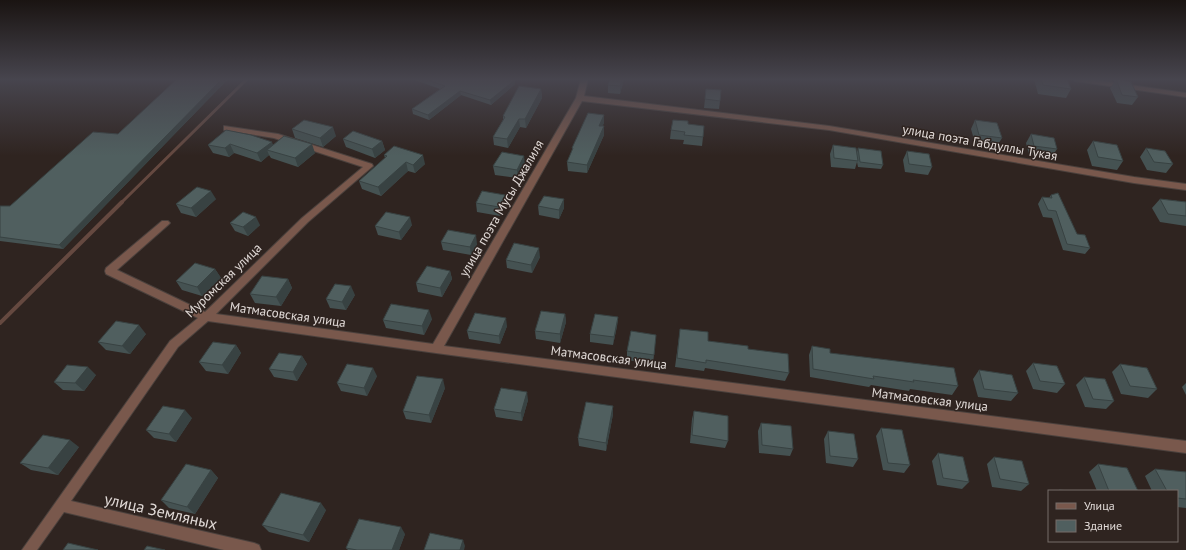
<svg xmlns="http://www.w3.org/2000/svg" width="1186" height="550" font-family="'PT Sans',sans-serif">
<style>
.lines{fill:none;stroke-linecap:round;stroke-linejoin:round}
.stream-far1{stroke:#654940;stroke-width:3}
.stream{stroke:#654940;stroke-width:4}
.minor-casing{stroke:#4b413d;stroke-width:2}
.minor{fill:#79584c;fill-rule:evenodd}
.wall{fill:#455252}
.shaded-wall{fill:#384242}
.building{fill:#505f5f;stroke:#384242}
.labels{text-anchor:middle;stroke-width:3;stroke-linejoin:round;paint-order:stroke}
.street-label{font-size:13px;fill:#e1dad7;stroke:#2f2420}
.near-street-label{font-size:16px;fill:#e1dad7;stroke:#2f2420}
</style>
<rect width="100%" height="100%" fill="#2f2420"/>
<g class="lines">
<polyline class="stream-far1" points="121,203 247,79"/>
<polyline class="stream" points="0,323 122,202"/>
<g class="minor-casing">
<g id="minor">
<polygon points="581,79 588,79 584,96 829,126 1134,177 1186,184 1186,190 1134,183 829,130 582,101 444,346 1186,441 1186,453 436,353 208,321 178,347 71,501 254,543 259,545 261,550 224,550 64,512 37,550 22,550 170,341 198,318 106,274 105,271 106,268 162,221 168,221 170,223 168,225 117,270 205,312 302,218 363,167 274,138 224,130 224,126 278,134 372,164 373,166 308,222 216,314 433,344 576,98"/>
<polygon points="1072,79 1088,79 1186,93 1186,97 1075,81"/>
</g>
</g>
<use href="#minor" class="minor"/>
</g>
<g class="wall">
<polygon points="177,79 228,79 63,249 0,241 0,206 10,206 118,134"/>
<polygon points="412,79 512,79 515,80 515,84 491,105 461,95 429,120 413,114 412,109 440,89"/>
<polygon points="610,79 624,79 620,94 608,93 608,85"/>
<polygon points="1034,79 1067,79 1071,89 1066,98 1038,94"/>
<polygon points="1107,79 1125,79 1124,80 1138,97 1132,105 1117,103 1110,88 1115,81 1108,80"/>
<polygon points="541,89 542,98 526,128 520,127 508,148 494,145 493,137 503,120 503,116"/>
<polygon points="706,89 720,101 719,109 704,108"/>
<polygon points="604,115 604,123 602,126 604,135 587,173 568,171 567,162 572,152 572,148"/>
<polygon points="975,120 1002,138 997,146 975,143 971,129"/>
<polygon points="688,124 703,137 702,146 683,144 684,140 670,139 671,130"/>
<polygon points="292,129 336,136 323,147 295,138"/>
<polygon points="226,130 273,145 315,153 298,167 271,158 269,155 261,162 234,153 229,157 213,153 208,145"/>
<polygon points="1031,134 1057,149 1051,158 1029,154 1026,143"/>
<polygon points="343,139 382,141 385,150 375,158 346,147"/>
<polygon points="1093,141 1123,161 1117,170 1092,166 1087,150"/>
<polygon points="833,145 857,152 858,148 883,165 881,169 858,167 857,162 855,169 831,167 830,154"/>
<polygon points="1146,148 1173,164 1166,173 1147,170 1140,157"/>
<polygon points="907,151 932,167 928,175 905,172 903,160"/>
<polygon points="384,155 425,164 415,173 408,171 381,196 362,189 359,181 385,158"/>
<polygon points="525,164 518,178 495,175 493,166"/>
<polygon points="505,195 507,204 500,216 477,212 476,203"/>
<polygon points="1051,195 1077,234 1090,248 1085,254 1063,250 1052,218 1043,217 1038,204 1042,197 1049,198"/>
<polygon points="216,199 196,217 181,213 176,204"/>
<polygon points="1160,199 1186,202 1186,226 1160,222 1152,208"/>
<polygon points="538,206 564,208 559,219 539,215"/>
<polygon points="230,223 260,225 248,236 235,231"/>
<polygon points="412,225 401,240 378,235 375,226"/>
<polygon points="441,242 477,244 471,255 443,250"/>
<polygon points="540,257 532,273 507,268 506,260"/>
<polygon points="215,269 221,278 202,296 182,290 176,281"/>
<polygon points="450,271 452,279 442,297 418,292 416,283"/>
<polygon points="288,279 292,288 281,306 255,303 250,294"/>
<polygon points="355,295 346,310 330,308 326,299"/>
<polygon points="565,314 566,322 560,343 536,339 535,331"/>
<polygon points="618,317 617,326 613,345 590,342 590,334"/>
<polygon points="432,319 424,335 386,328 383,320"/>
<polygon points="507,326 500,344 469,339 467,331"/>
<polygon points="146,334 130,354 106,350 98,342"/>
<polygon points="656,335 653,364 627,360 627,351"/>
<polygon points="679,337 708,341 748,349 789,373 785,381 705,368 704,371 675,367"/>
<polygon points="236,345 241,353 228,374 206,371 199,362"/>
<polygon points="812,346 830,353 958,386 952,395 910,389 909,391 871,385 869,387 810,377 809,355"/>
<polygon points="302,356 307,364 297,381 274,377 269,369"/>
<polygon points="1033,363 1065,384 1057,393 1033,389 1026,371"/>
<polygon points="1120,364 1157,389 1148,398 1121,394 1112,372"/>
<polygon points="979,370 1018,393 1011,401 978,397 973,379"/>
<polygon points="96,375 84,391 63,390 54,382"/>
<polygon points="377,376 367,396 341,391 337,383"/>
<polygon points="1084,377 1114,401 1106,409 1085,407 1076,385"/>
<polygon points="1186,383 1186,395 1182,387"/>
<polygon points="445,388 431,423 406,419 403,411"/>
<polygon points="528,400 522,421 496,417 494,409"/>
<polygon points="613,406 613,414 606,451 579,446 578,438"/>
<polygon points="694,411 728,441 725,448 690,443 692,419"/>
<polygon points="192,418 176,442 154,438 146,430"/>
<polygon points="761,423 793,449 790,456 759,453 758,431"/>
<polygon points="881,428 910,465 904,473 883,470 876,436"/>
<polygon points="828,431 858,459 853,467 826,463 824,439"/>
<polygon points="79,447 58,475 31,470 20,463"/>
<polygon points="938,453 969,482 962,489 937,485 932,461"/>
<polygon points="994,457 1029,484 1021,491 992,487 987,464"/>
<polygon points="1098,464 1138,491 1097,491 1089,472"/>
<polygon points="1155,469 1186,472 1186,508 1177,507 1177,491 1152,491 1145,476"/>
<polygon points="211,470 218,478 195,514 169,508 161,500"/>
<polygon points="326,510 309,542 269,532 262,525"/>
<polygon points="405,534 399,550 348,550 346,548"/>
</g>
<g class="shaded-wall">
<polygon points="222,79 228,79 63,249 59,245"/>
<polygon points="622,79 624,79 620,94 620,86"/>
<polygon points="515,80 515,84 491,105 490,100"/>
<polygon points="541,89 542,98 526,128 525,119"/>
<polygon points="460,91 461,95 429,120 428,115"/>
<polygon points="604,115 604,123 599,134 599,126"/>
<polygon points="519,119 520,127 508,148 507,139"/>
<polygon points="604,126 604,135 587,173 587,165"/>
<polygon points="333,127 336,136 323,147 320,138"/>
<polygon points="382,141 385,150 375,158 372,149"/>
<polygon points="272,142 275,150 267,150 269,155 261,162 257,153"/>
<polygon points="230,144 234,153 229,157 225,148"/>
<polygon points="312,144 315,153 298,167 295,158"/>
<polygon points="423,155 425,164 415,173 413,165"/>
<polygon points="524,156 525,164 518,178 517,170"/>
<polygon points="406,162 408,171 381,196 378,187"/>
<polygon points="211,191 216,199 196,217 191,208"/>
<polygon points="505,195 507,204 500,216 499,207"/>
<polygon points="564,199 564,208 559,219 559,210"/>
<polygon points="256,217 260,225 248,236 243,227"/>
<polygon points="410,217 412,225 401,240 399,232"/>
<polygon points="476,235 477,244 471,255 470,247"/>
<polygon points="539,248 540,257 532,273 531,265"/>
<polygon points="215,269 221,278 202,296 197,287"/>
<polygon points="450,271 452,279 442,297 440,288"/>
<polygon points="288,279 292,288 281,306 276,297"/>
<polygon points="351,286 355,295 346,310 342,302"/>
<polygon points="429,310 432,319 424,335 422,326"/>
<polygon points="565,314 566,322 560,343 560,334"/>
<polygon points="618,317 617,326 613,345 614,337"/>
<polygon points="506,318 507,326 500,344 499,336"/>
<polygon points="139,325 146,334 130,354 122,346"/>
<polygon points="236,345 241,353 228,374 222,365"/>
<polygon points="302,356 307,364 297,381 293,372"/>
<polygon points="88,367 96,375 84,391 75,383"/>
<polygon points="373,368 377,376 367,396 364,388"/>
<polygon points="443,379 445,388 431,423 429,415"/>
<polygon points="527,392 528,400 522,421 521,413"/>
<polygon points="613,406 613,414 606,451 606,443"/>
<polygon points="185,410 192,418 176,442 169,434"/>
<polygon points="70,440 79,447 58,475 48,468"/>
<polygon points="211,470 218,478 195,514 187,507"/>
<polygon points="321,503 326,510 309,542 303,535"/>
<polygon points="401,527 405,534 399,550 392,550"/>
<polygon points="463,540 465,546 464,550 460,550"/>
</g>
<g class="building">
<polygon points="177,79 222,79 59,245 0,237 0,206 10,206 93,132 118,134"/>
<polygon points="425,79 512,79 515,80 490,100 460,91 428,115 412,109 445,86"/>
<polygon points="610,79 622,79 620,86 608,85"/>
<polygon points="1041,79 1067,79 1071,89 1043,85"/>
<polygon points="1116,79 1131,82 1138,97 1122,95"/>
<polygon points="519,86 541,89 525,119 519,119 507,139 493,137 505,117 503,116"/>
<polygon points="706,89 721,90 720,101 705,99"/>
<polygon points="588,113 604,115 599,126 604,126 587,165 567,162 573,148 572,148"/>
<polygon points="304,120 333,127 320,138 292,129"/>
<polygon points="673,120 688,121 688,124 704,126 703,137 684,135 685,132 671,130"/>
<polygon points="975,120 997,123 1002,138 979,135"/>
<polygon points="226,130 251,135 272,142 257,153 230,144 225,148 208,145"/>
<polygon points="353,131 382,141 372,149 343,139"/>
<polygon points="1031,134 1054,138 1057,149 1034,146"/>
<polygon points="284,136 312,144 295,158 267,150"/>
<polygon points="1093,141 1117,145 1123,161 1098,157"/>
<polygon points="833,145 856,148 858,161 834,158"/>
<polygon points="394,146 423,155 413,165 406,162 378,187 359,181 387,156 384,155"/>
<polygon points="858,148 881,151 883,165 860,162"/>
<polygon points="1146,148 1165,151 1173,164 1154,162"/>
<polygon points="907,151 929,154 932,167 909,164"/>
<polygon points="502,152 524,156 517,170 493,166"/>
<polygon points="197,187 211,191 191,208 176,204"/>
<polygon points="482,191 505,195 499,207 476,203"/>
<polygon points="1058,193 1077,234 1085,235 1090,248 1067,244 1056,211 1048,210 1042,197 1052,198 1051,195"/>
<polygon points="544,196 564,199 559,210 538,206"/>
<polygon points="1160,199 1186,202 1186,216 1168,214"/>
<polygon points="243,212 256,217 243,227 230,223"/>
<polygon points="386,212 410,217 399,232 375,226"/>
<polygon points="448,230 476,235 470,247 441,242"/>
<polygon points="514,243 539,248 531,265 506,260"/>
<polygon points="195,263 215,269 197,287 176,281"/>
<polygon points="427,266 450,271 440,288 416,283"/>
<polygon points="262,276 288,279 276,297 250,294"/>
<polygon points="335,284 351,286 342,302 326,299"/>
<polygon points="391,304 429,310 422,326 383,320"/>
<polygon points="541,311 565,314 560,334 535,331"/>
<polygon points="475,313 506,318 499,336 467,331"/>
<polygon points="595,314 618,317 614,337 590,334"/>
<polygon points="116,321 139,325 122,346 98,342"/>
<polygon points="680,329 708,332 708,341 748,346 748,349 788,354 789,373 706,360 706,363 677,358"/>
<polygon points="631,331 656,335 654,355 627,351"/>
<polygon points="213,342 236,345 222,365 199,362"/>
<polygon points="812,346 830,349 830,353 954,368 958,386 913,380 914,382 873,376 874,379 813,369"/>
<polygon points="279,353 302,356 293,372 269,369"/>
<polygon points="1033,363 1057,366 1065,384 1040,381"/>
<polygon points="347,364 373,368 364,388 337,383"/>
<polygon points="1120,364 1147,368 1157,389 1130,386"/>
<polygon points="67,365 88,367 75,383 54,382"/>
<polygon points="979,370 1012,375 1018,393 984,389"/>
<polygon points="417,376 443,379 429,415 403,411"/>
<polygon points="1084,377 1105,379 1114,401 1093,399"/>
<polygon points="501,388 527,392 521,413 494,409"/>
<polygon points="586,402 613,406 606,443 578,438"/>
<polygon points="163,406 185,410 169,434 146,430"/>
<polygon points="694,411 728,416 728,441 692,435"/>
<polygon points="761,423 791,426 793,449 762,445"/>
<polygon points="881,428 902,430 910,465 888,463"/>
<polygon points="828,431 854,434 858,459 830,456"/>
<polygon points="43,435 70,440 48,468 20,463"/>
<polygon points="938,453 963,457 969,482 943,478"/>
<polygon points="994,457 1022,461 1029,484 1000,479"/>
<polygon points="186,464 211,470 187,507 161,500"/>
<polygon points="1098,464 1127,468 1138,491 1109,491"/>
<polygon points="1155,469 1186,472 1186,499 1177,498 1177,491 1167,491"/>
<polygon points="1059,490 1070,491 1060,491"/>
<polygon points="281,493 321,503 303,535 262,525"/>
<polygon points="359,519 401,527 392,550 357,550 346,548"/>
<polygon points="430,533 463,540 460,550 424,550"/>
<polygon points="68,543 98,550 63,550"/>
<polygon points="147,546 165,550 144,550"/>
</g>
<linearGradient id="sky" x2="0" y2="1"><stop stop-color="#1a1412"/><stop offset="0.51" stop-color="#47454e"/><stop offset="1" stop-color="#47454e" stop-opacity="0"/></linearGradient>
<rect width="1186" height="156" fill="url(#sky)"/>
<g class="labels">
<g class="street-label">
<text transform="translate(980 142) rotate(10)" y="5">улица поэта Габдуллы Тукая</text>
<text transform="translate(501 208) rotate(-60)" y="5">улица поэта Мусы Джалиля</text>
<text transform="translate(223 280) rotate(-44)" y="5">Муромская улица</text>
<text transform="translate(288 314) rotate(8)" y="5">Матмасовская улица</text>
<text transform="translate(609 357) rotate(7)" y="5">Матмасовская улица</text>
<text transform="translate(930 399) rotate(7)" y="5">Матмасовская улица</text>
</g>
<g class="near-street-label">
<text transform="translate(161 511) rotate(13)" y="6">улица Земляных</text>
</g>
</g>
<rect x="1048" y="490" width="130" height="52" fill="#2f2420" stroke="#766d69"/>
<rect x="1056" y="503" width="20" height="6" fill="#79584c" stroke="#766d69"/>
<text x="1084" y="510" font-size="12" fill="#e1dad7">Улица</text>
<rect x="1056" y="520" width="20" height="12" fill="#505f5f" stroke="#766d69"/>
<text x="1084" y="530" font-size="12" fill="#e1dad7">Здание</text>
</svg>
